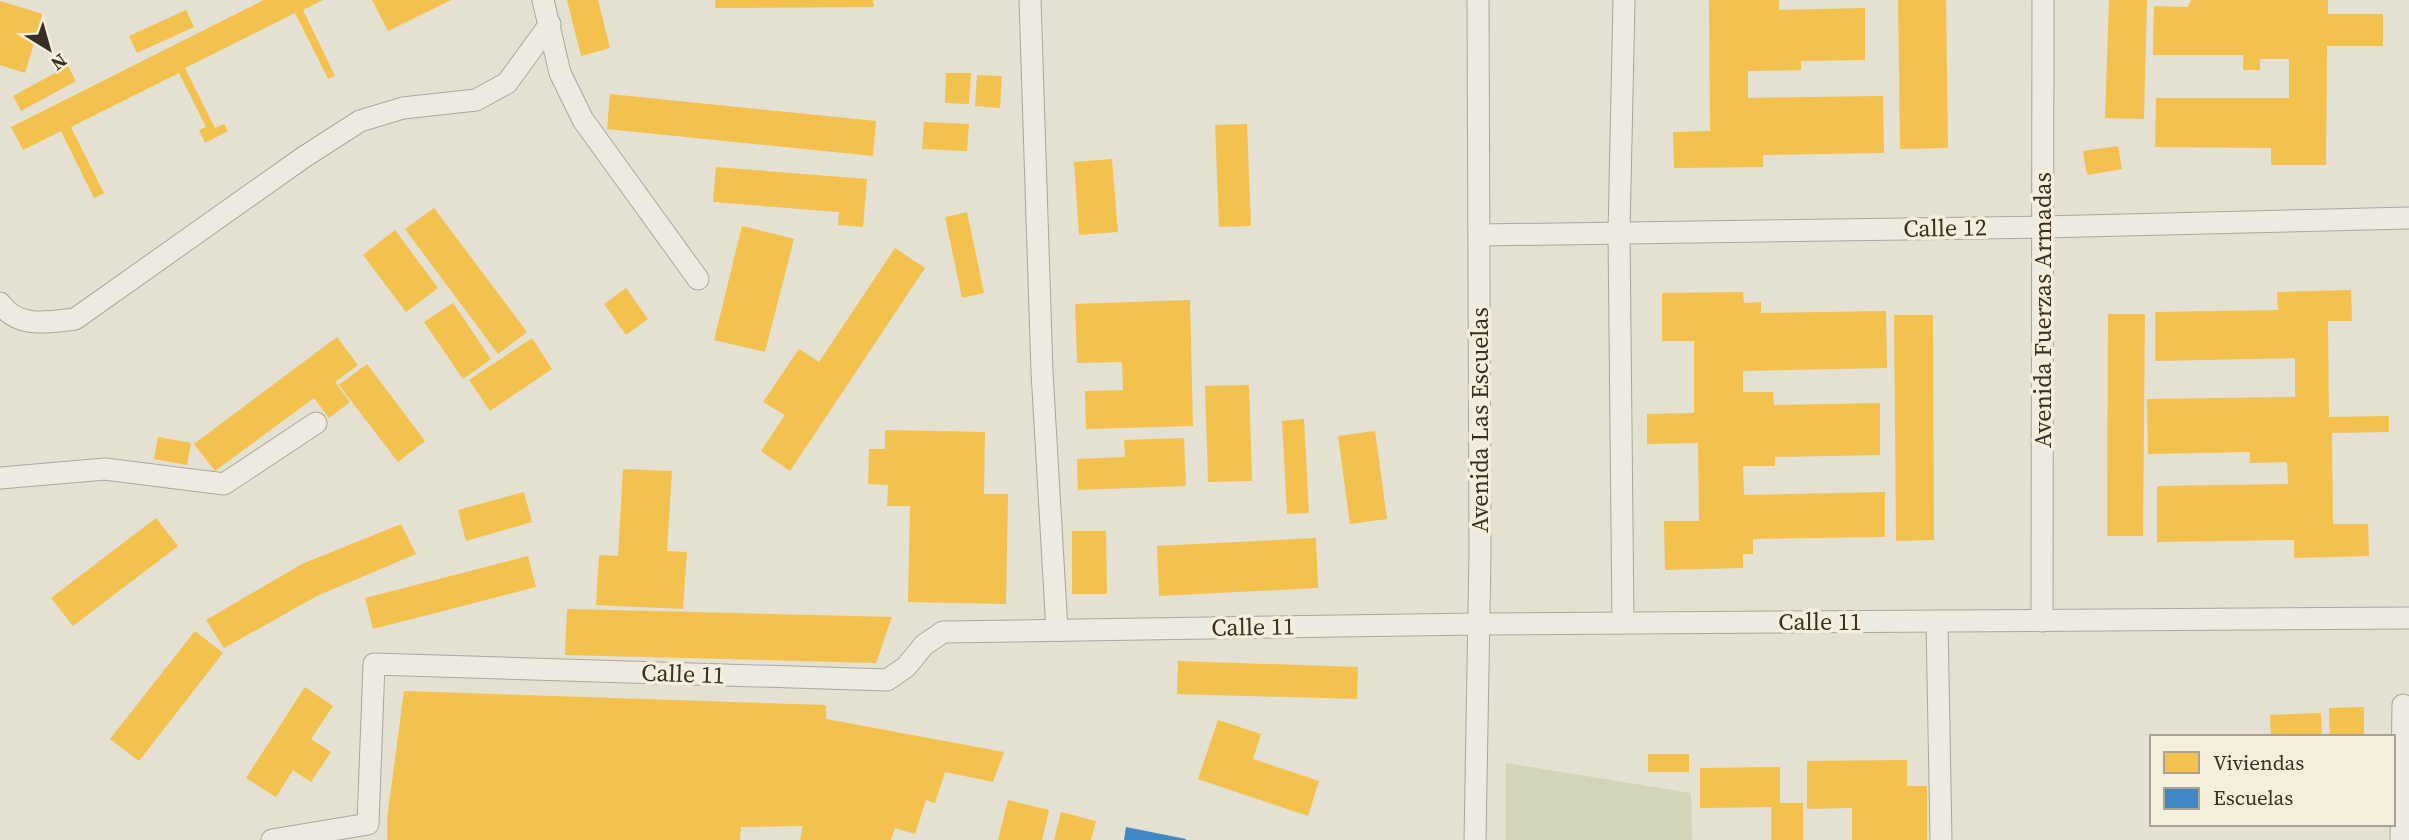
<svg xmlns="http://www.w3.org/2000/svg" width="2409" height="840" font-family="'Source Serif 4',serif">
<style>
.green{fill:#d1d4b6}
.homes{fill:#f2c14e}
.schools{fill:#3f88c5}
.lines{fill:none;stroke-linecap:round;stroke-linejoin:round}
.minor-casing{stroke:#aaa59a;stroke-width:23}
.minor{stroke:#edeae2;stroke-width:21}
.labels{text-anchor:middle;stroke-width:7;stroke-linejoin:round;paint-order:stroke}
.street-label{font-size:24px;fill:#392f22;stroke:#f4eeda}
</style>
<rect width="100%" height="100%" fill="#e4e0d2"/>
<polygon class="green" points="1506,763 1691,793 1692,840 1506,840"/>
<g class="homes">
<polygon points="264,0 323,0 303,10 335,76 328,79 295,13 185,68 215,128 224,124 228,131 205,143 199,130 206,127 179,73 71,127 104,193 94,198 61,131 23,150 11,127"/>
<polygon points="372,0 451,0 388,31"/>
<polygon points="567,0 598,0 610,48 581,56"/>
<polygon points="715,0 873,0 874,7 715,8"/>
<polygon points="1709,0 1779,0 1779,10 1865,8 1865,60 1801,61 1801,70 1748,71 1748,98 1883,96 1884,153 1763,155 1763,167 1674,168 1673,132 1710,131"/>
<polygon points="1898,0 1946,0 1948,148 1900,149"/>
<polygon points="2109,0 2147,0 2144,119 2105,118"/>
<polygon points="2191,0 2328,0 2328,14 2383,14 2383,46 2327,46 2326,165 2271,165 2271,148 2155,147 2156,98 2289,98 2289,59 2260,59 2260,70 2243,70 2243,55 2153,55 2154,6 2188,7"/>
<polygon points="0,1 43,14 25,73 0,65"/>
<polygon points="186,10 194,27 137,53 129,36"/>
<polygon points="68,66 76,81 21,111 13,96"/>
<polygon points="946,73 971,73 969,104 945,103"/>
<polygon points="977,75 1002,76 1000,108 975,106"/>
<polygon points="610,94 876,121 873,156 607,129"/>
<polygon points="924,122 969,124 967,151 922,149"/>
<polygon points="1247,124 1251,226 1219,227 1215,125"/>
<polygon points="2118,146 2122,169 2087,175 2083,151"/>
<polygon points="1112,159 1118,232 1079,235 1074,162"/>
<polygon points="716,167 867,179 863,227 838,225 839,212 713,202"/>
<polygon points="434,208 527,332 498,354 405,229"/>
<polygon points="967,212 984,293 962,298 945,217"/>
<polygon points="742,226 794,239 765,352 714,340"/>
<polygon points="395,230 438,288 406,312 363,255"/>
<polygon points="895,248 925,268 790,471 761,451 785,415 763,402 799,349 819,362"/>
<polygon points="626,288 648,319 626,335 604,304"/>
<polygon points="2351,290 2352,321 2328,321 2329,417 2389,416 2389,432 2332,433 2333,524 2368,524 2369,556 2294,558 2294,540 2157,542 2157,486 2288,484 2287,462 2250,463 2250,452 2148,454 2147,399 2295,397 2295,358 2155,361 2155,312 2278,310 2277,292"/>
<polygon points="1743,292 1744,303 1761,302 1761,313 1886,311 1887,368 1743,371 1743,392 1773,392 1774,405 1880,403 1880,455 1775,457 1775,466 1743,466 1744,495 1885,492 1885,537 1753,539 1753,554 1743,554 1743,568 1665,570 1664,521 1699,521 1698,443 1647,444 1647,414 1694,413 1694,341 1662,341 1662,293"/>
<polygon points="1190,300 1193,426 1086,429 1085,391 1123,390 1122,362 1077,363 1075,304"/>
<polygon points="453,303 491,359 463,379 424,322"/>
<polygon points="2108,314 2145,314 2143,536 2107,536"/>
<polygon points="1894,315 1933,315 1934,540 1896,541"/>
<polygon points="337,337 358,365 335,382 350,402 329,418 314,398 215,471 194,444"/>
<polygon points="532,338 552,369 490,411 469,380"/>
<polygon points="367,364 425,441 398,462 339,385"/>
<polygon points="1249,385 1252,481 1208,482 1205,386"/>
<polygon points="1304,419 1309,513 1287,514 1282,421"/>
<polygon points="885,430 985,432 984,494 1008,494 1006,604 908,602 910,506 887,506 888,485 868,484 869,449 885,449"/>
<polygon points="1375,431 1387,519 1350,524 1338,436"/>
<polygon points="158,437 191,443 187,465 154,459"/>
<polygon points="1184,438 1186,486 1078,490 1077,459 1125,457 1124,440"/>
<polygon points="623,469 672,471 667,551 687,552 683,609 596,605 599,555 618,556"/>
<polygon points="524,492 532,522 466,541 458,510"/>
<polygon points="156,518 178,546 73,626 51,598"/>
<polygon points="401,524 416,554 317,596 224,648 206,620 302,564"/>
<polygon points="1072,531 1106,531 1107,594 1072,594"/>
<polygon points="1316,538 1318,588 1159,596 1157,546"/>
<polygon points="528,556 536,587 373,629 365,598"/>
<polygon points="567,609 892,617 876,663 565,655"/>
<polygon points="195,631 223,653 139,761 110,739"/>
<polygon points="1178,661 1358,667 1357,699 1177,694"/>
<polygon points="305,687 333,706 311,739 331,752 311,782 293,770 276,797 246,778"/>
<polygon points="404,691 826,705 826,719 1004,752 993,782 945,772 935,803 926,800 915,834 895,828 891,840 800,840 803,826 741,827 740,840 387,840 387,820"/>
<polygon points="2364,707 2364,737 2330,737 2329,708"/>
<polygon points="2321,713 2322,737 2271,737 2270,715"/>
<polygon points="1218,720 1261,734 1253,759 1319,781 1308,816 1198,779"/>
<rect x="1648" y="754" width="41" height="18"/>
<polygon points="1907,760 1907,786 1927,786 1927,840 1852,840 1852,808 1807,809 1807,761"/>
<polygon points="1780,767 1780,803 1803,803 1803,840 1771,840 1771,807 1700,808 1700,768"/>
<polygon points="1008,800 1049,810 1042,840 998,840"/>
<polygon points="1061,812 1096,821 1091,840 1054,840"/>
</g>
<polygon class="schools" points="1126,827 1186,839 1186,840 1124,840"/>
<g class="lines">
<g class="minor-casing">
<g id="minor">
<polyline points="543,0 560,73 583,120 698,279"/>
<polyline points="1030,0 1042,372 1057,630"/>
<polyline points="1481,235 2043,227 2409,218"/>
<path d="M0,303C18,329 48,322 75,319L304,157L360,121L403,108L476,100L507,83L550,24"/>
<polyline points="0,478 105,469 224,484 316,423"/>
<polyline points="1937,621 1941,840"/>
<polyline points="2042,621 2043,0"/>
<polyline points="1623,623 1619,233 1624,0"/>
<polyline points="272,840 368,824 374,664 887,680 906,667 924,645 943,632 1479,624 2409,618"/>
<polyline points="1475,840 1480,553 1478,0"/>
<polyline points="2401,840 2403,705"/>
</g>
</g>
<use href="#minor" class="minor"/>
</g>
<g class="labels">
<g class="street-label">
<text transform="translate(1945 228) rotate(-1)" y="8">Calle 12</text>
<text transform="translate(2043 310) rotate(-90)" y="8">Avenida Fuerzas Armadas</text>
<text transform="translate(1480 420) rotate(-90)" y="8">Avenida Las Escuelas</text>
<text x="1820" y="630">Calle 11</text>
<text transform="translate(1253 627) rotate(-1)" y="8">Calle 11</text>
<text transform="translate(683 674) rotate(2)" y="8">Calle 11</text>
</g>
</g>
<rect x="2150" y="735" width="245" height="91" fill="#f4eeda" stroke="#a9a290" stroke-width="2"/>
<rect x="2164" y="752" width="35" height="21" fill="#f2c14e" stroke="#a9a290" stroke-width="2"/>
<text x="2213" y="770" font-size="21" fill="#392f22">Viviendas</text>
<rect x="2164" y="788" width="35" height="21" fill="#3f88c5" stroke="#a9a290" stroke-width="2"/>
<text x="2213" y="805" font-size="21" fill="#392f22">Escuelas</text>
<g transform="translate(49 49) rotate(143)" stroke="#f4eeda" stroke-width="5" paint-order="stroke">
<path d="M0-5L12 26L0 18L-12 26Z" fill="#392f22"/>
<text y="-10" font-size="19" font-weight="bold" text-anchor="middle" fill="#392f22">N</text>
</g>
</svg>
